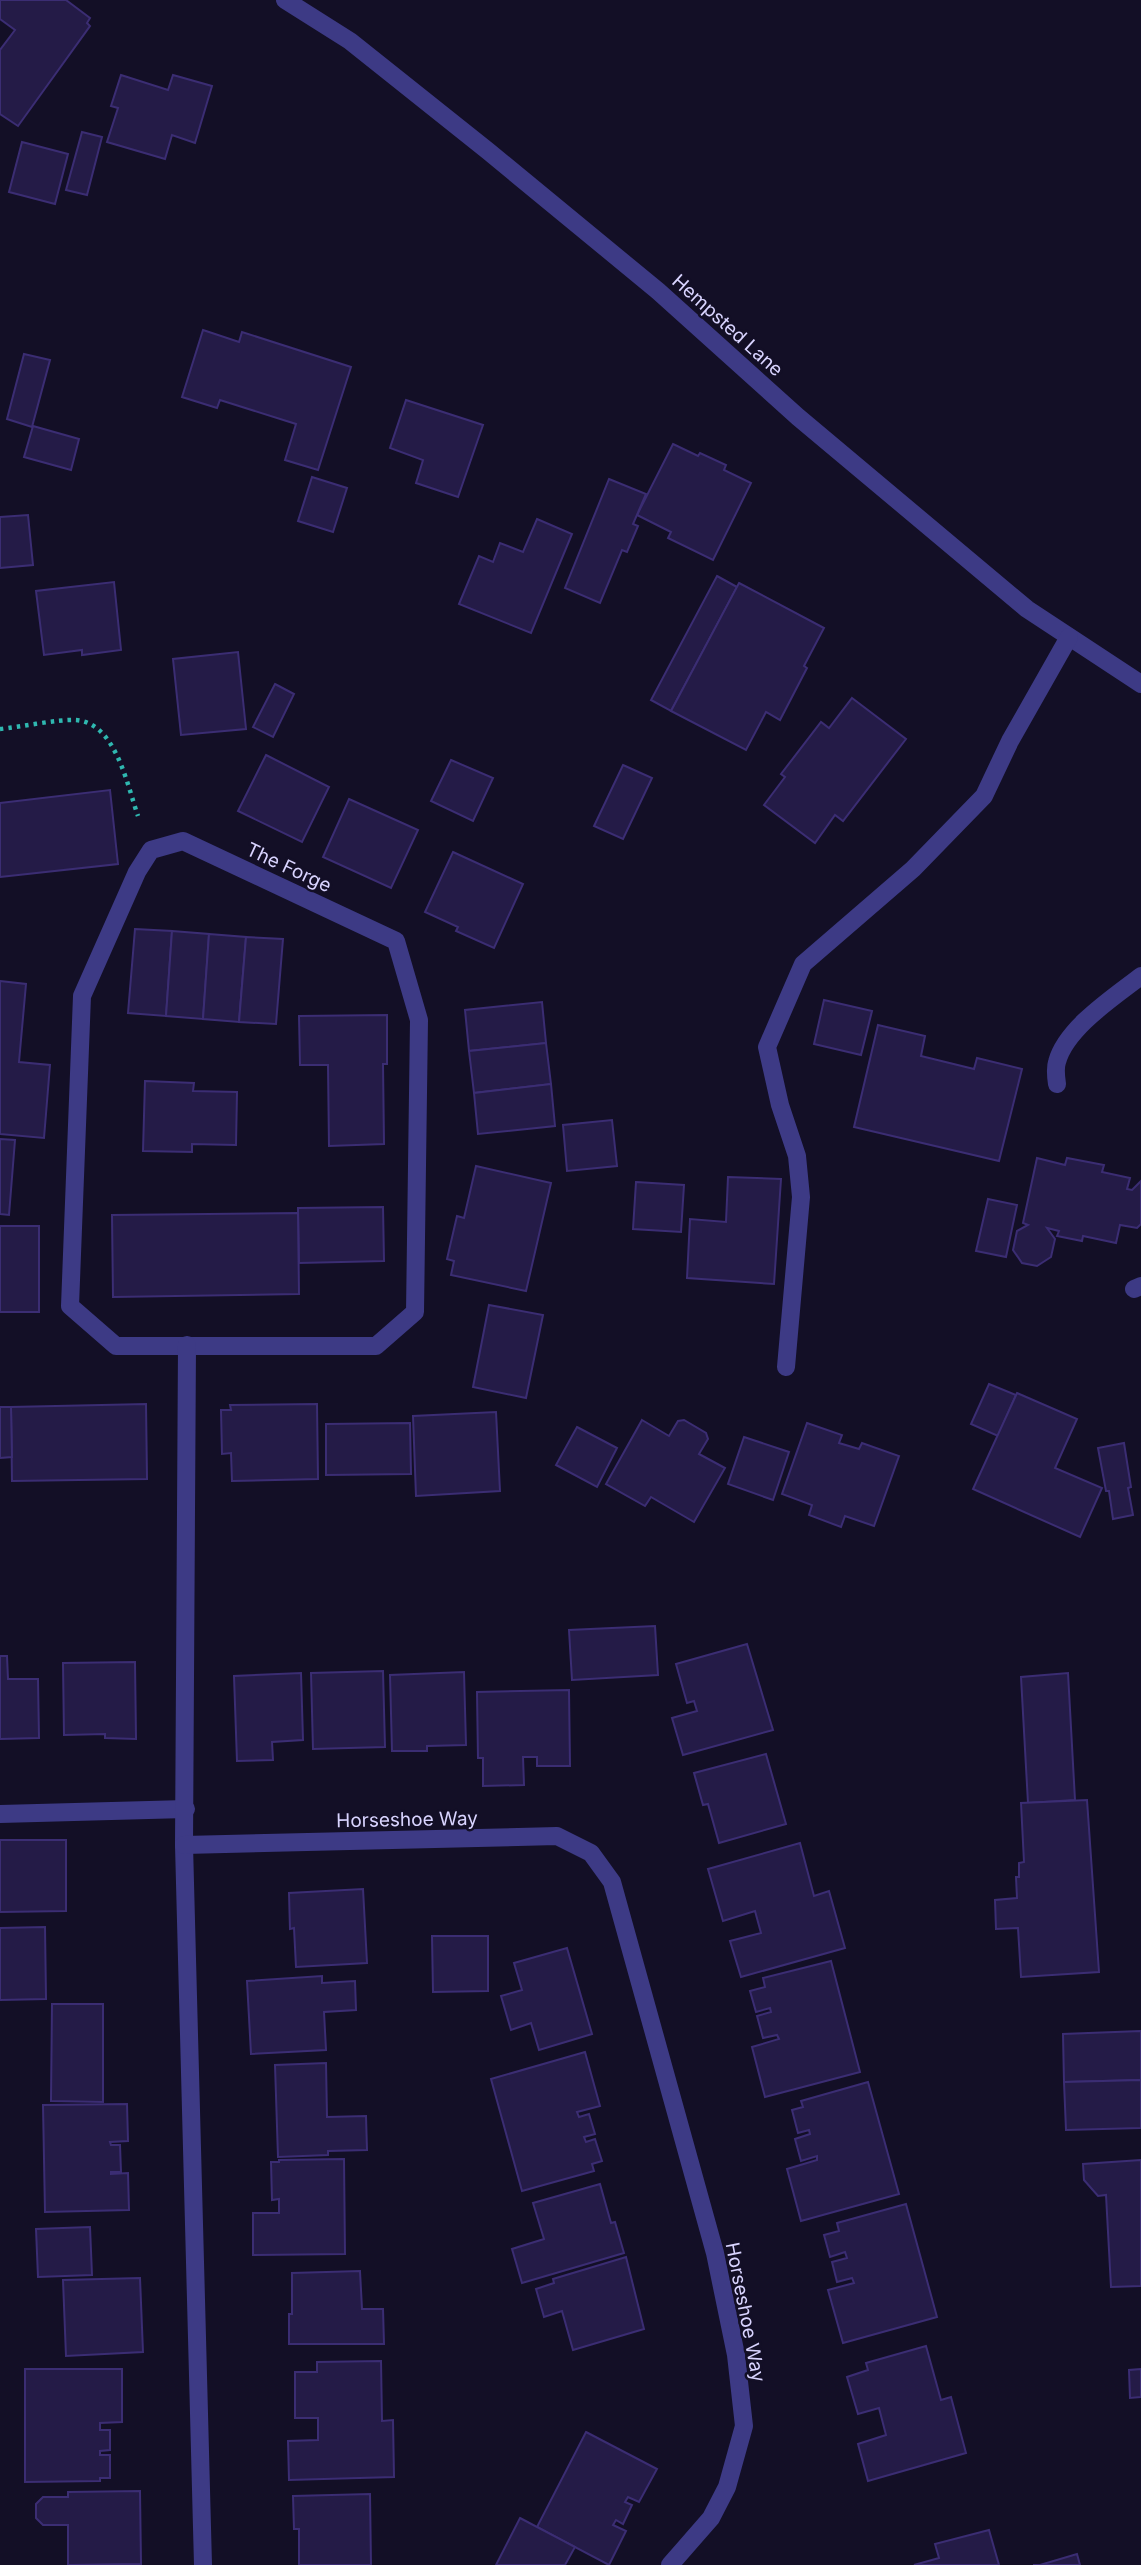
<svg xmlns="http://www.w3.org/2000/svg" width="1141" height="2565" font-family="Inter,sans-serif">
<style>
.building{fill:#241b47;stroke:#3b2d73;stroke-width:2}
.lines{fill:none;stroke-linecap:round;stroke-linejoin:round}
.path{stroke:#2fb8b0;stroke-width:4.5;stroke-dasharray:3.5 5;stroke-linecap:butt}
.lane{stroke:#3d3a85;stroke-width:18}
.street{stroke:#3d3a85;stroke-width:18}
.labels{text-anchor:middle;stroke-width:5;stroke-linejoin:round;paint-order:stroke}
.street-label{font-size:19px;fill:#d9d4ff;stroke:#130f26}
</style>
<rect width="100%" height="100%" fill="#130f26"/>
<g class="building">
<polygon points="0,0 66,0 90,18 87,23 90,26 18,126 0,114 0,50 15,30 0,19"/>
<polygon points="121,75 168,90 173,75 212,86 195,143 172,135 165,159 107,142 118,108 111,106"/>
<polygon points="82,132 102,137 87,195 66,190"/>
<polygon points="22,142 68,154 55,204 9,192"/>
<polygon points="203,330 239,342 242,332 351,367 318,470 285,460 296,424 220,400 217,408 182,397"/>
<polygon points="24,354 50,360 32,427 7,419"/>
<polygon points="406,400 483,425 458,497 416,483 423,460 390,448"/>
<polygon points="33,426 79,439 71,470 24,457"/>
<polygon points="673,444 698,456 700,453 726,465 724,470 751,483 713,560 668,538 671,532 637,515"/>
<polygon points="312,477 347,488 333,532 298,521"/>
<polygon points="609,479 646,494 633,524 638,526 627,552 622,550 600,603 565,588"/>
<polygon points="28,515 33,565 0,568 0,517"/>
<polygon points="537,519 572,534 531,633 459,604 479,556 493,562 500,543 523,552"/>
<polygon points="717,576 737,587 671,711 651,700"/>
<polygon points="114,582 121,650 82,655 82,650 44,655 36,591"/>
<polygon points="739,583 824,628 804,666 807,668 780,720 766,712 746,750 671,711"/>
<polygon points="238,652 246,729 181,735 173,659"/>
<polygon points="275,684 294,694 273,737 253,727"/>
<polygon points="852,698 906,739 843,821 835,815 815,843 764,805 785,777 781,774 821,722 829,728"/>
<polygon points="266,755 329,787 302,842 238,811"/>
<polygon points="451,760 493,778 473,821 431,801"/>
<polygon points="623,765 652,778 623,839 594,826"/>
<polygon points="110,790 118,864 0,877 0,803"/>
<polygon points="349,799 418,830 391,888 323,857"/>
<polygon points="453,852 523,884 494,948 456,931 458,927 425,912"/>
<polygon points="135,929 172,931 166,1016 128,1013"/>
<polygon points="172,931 209,934 203,1019 166,1016"/>
<polygon points="209,934 246,937 239,1022 203,1019"/>
<polygon points="246,937 283,939 276,1024 239,1022"/>
<polygon points="0,981 26,984 19,1062 50,1065 44,1138 0,1134"/>
<polygon points="824,1000 872,1011 861,1055 814,1044"/>
<polygon points="542,1002 546,1043 469,1051 465,1010"/>
<polygon points="387,1015 387,1064 383,1064 384,1144 329,1146 328,1065 300,1065 299,1016"/>
<polygon points="878,1025 925,1036 921,1056 974,1069 977,1058 1022,1069 999,1161 854,1127"/>
<polygon points="546,1043 551,1084 474,1093 469,1051"/>
<polygon points="145,1081 194,1083 193,1091 237,1092 236,1145 192,1144 192,1152 143,1151"/>
<polygon points="551,1084 555,1126 478,1134 474,1093"/>
<polygon points="612,1120 617,1166 567,1171 563,1125"/>
<polygon points="0,1139 15,1140 9,1215 0,1214"/>
<polygon points="1037,1158 1065,1165 1067,1158 1104,1165 1102,1172 1130,1178 1127,1189 1132,1190 1141,1181 1141,1224 1137,1228 1120,1225 1116,1243 1083,1236 1082,1241 1057,1236 1059,1231 1047,1228 1055,1239 1051,1257 1037,1266 1022,1263 1013,1250 1017,1231 1028,1225 1023,1223"/>
<polygon points="476,1166 551,1183 526,1291 451,1275 454,1261 447,1259 457,1216 464,1218"/>
<polygon points="728,1177 781,1179 774,1284 687,1278 690,1219 726,1222"/>
<polygon points="636,1182 684,1185 681,1232 633,1229"/>
<polygon points="988,1199 1017,1205 1006,1257 976,1251"/>
<polygon points="383,1207 384,1261 299,1263 298,1208"/>
<polygon points="298,1213 299,1294 113,1297 112,1215"/>
<rect x="0" y="1226" width="39" height="86"/>
<polygon points="489,1305 543,1315 526,1398 473,1387"/>
<polygon points="989,1384 1016,1395 998,1436 971,1424"/>
<polygon points="1017,1393 1077,1419 1055,1468 1102,1488 1080,1537 973,1489"/>
<polygon points="146,1404 147,1479 12,1481 11,1407"/>
<polygon points="317,1404 318,1479 232,1481 231,1453 222,1454 221,1410 231,1410 230,1405"/>
<polygon points="0,1407 11,1407 12,1457 0,1458"/>
<polygon points="496,1412 500,1491 416,1496 413,1416"/>
<polygon points="642,1420 669,1436 678,1421 684,1420 706,1433 708,1439 699,1454 725,1468 694,1522 651,1497 645,1506 606,1484"/>
<polygon points="410,1423 411,1474 326,1475 326,1424"/>
<polygon points="807,1423 842,1435 839,1443 859,1449 862,1443 899,1456 874,1526 845,1516 841,1527 809,1515 812,1505 782,1494"/>
<polygon points="577,1427 617,1448 597,1487 556,1465"/>
<polygon points="744,1437 789,1452 773,1500 728,1484"/>
<polygon points="1124,1443 1131,1487 1128,1488 1133,1515 1113,1519 1109,1491 1106,1491 1098,1448"/>
<polygon points="655,1626 658,1675 572,1680 569,1630"/>
<polygon points="747,1644 773,1730 683,1755 672,1718 697,1711 694,1701 687,1703 676,1664"/>
<polygon points="0,1656 7,1656 8,1679 38,1679 39,1738 0,1739"/>
<polygon points="135,1662 136,1739 105,1738 105,1734 64,1735 63,1663"/>
<polygon points="383,1671 385,1747 313,1749 311,1673"/>
<polygon points="464,1672 466,1745 427,1746 427,1751 392,1751 390,1675"/>
<polygon points="301,1673 303,1740 272,1742 273,1760 237,1761 234,1676"/>
<polygon points="1068,1673 1075,1800 1028,1803 1021,1677"/>
<polygon points="569,1690 570,1766 537,1766 537,1757 523,1757 524,1785 483,1786 483,1758 478,1758 477,1692"/>
<polygon points="766,1754 786,1824 719,1843 708,1804 703,1805 694,1773"/>
<polygon points="1087,1800 1099,1972 1021,1977 1018,1928 996,1929 995,1900 1017,1898 1016,1877 1019,1877 1019,1863 1024,1862 1021,1803"/>
<polygon points="0,1840 66,1840 66,1911 0,1912"/>
<polygon points="800,1843 814,1896 829,1891 845,1948 741,1977 730,1941 761,1933 755,1911 723,1921 708,1869"/>
<polygon points="363,1889 367,1963 296,1967 294,1928 290,1929 289,1893"/>
<polygon points="45,1927 46,1999 0,2000 0,1928"/>
<polygon points="432,1936 488,1936 488,1991 433,1992"/>
<polygon points="567,1948 592,2034 539,2050 531,2023 511,2030 501,1996 522,1990 514,1963"/>
<polygon points="831,1961 860,2072 765,2097 752,2047 779,2039 777,2035 763,2038 757,2016 771,2012 770,2008 756,2012 750,1991 765,1987 763,1978"/>
<polygon points="322,1976 322,1983 355,1981 356,2010 324,2012 326,2050 251,2054 247,1981"/>
<polygon points="52,2004 103,2004 103,2102 51,2101"/>
<polygon points="1141,2031 1141,2080 1064,2082 1063,2034"/>
<polygon points="585,2052 600,2106 577,2112 579,2117 589,2114 595,2134 584,2137 586,2142 595,2139 602,2161 592,2164 594,2171 522,2191 491,2079"/>
<polygon points="326,2063 327,2117 366,2116 367,2150 328,2151 328,2155 278,2157 275,2065"/>
<polygon points="1141,2080 1141,2128 1066,2130 1064,2082"/>
<polygon points="868,2082 899,2194 801,2221 787,2169 817,2160 817,2156 801,2161 795,2139 810,2134 809,2130 798,2133 792,2110 803,2107 801,2101"/>
<polygon points="127,2104 128,2141 110,2142 111,2145 120,2145 121,2172 111,2172 111,2174 128,2173 129,2210 45,2212 43,2105"/>
<polygon points="344,2159 345,2254 253,2255 253,2213 279,2213 279,2199 272,2200 271,2162 279,2162 279,2160"/>
<polygon points="1141,2160 1141,2286 1111,2287 1106,2195 1098,2196 1084,2180 1083,2164"/>
<polygon points="600,2184 611,2223 615,2222 624,2253 522,2283 512,2249 544,2239 533,2203"/>
<polygon points="906,2204 937,2317 843,2343 828,2290 854,2283 852,2278 837,2282 832,2262 847,2258 845,2252 830,2257 824,2235 839,2231 837,2223"/>
<polygon points="90,2227 92,2275 38,2277 36,2229"/>
<polygon points="626,2257 644,2329 573,2350 562,2311 544,2317 536,2289 554,2283 553,2279"/>
<polygon points="360,2271 362,2309 383,2309 384,2344 289,2344 289,2314 292,2314 292,2273"/>
<polygon points="140,2278 143,2352 66,2356 63,2280"/>
<polygon points="926,2346 941,2400 951,2397 966,2453 868,2481 858,2444 886,2435 879,2408 858,2414 847,2377 868,2370 866,2363"/>
<polygon points="381,2361 382,2421 393,2420 394,2477 289,2480 288,2441 318,2440 318,2418 295,2418 295,2372 317,2372 317,2362"/>
<polygon points="25,2369 122,2369 122,2422 100,2423 100,2430 110,2430 110,2450 100,2451 100,2455 110,2455 110,2478 100,2478 100,2481 25,2482"/>
<polygon points="1141,2369 1141,2397 1130,2398 1129,2370"/>
<polygon points="586,2432 657,2469 639,2502 628,2497 625,2502 632,2505 623,2524 616,2520 613,2525 626,2531 609,2565 537,2527"/>
<polygon points="140,2491 141,2564 68,2565 68,2525 43,2525 36,2518 36,2504 43,2497 68,2497 68,2492"/>
<polygon points="370,2494 371,2565 299,2565 299,2529 294,2529 293,2496"/>
<polygon points="520,2518 575,2547 565,2565 496,2565"/>
<polygon points="989,2530 999,2565 914,2565 939,2558 935,2544"/>
<polygon points="1077,2554 1080,2565 1033,2565 1040,2565"/>
</g>
<g class="lines">
<path class="path" d="M0,729C20,727 58,719 76,720C116,723 127,785 138,816"/>
<g class="lane">
<path d="M1057,1084C1056,1077 1055,1068 1057,1062C1066,1028 1114,997 1141,976"/>
<polyline points="0,1814 186,1809"/>
</g>
<g class="street">
<polyline points="285,0 350,41 488,151 658,291 798,417 1027,609 1141,684"/>
<polygon points="183,841 396,941 419,1020 415,1312 376,1346 116,1346 70,1306 82,996 137,872 151,850"/>
<polyline points="1134,1289 1141,1286"/>
<polyline points="187,1345 184,1845 203,2565"/>
<polyline points="786,1367 801,1197 797,1156 780,1105 767,1047 803,964 913,869 984,796 1010,741 1069,637"/>
<polyline points="184,1845 557,1836 591,1853 612,1882 715,2253 736,2355 744,2426 727,2487 711,2518 670,2565"/>
</g>
</g>
<g class="labels">
<g class="street-label">
<text transform="translate(728 325) rotate(42)" y="7">Hempsted Lane</text>
<text transform="translate(289 867) rotate(25)" y="7">The Forge</text>
<text transform="translate(407 1819) rotate(-1)" y="7">Horseshoe Way</text>
<text transform="translate(746 2312) rotate(79)" y="7">Horseshoe Way</text>
</g>
</g>
</svg>
